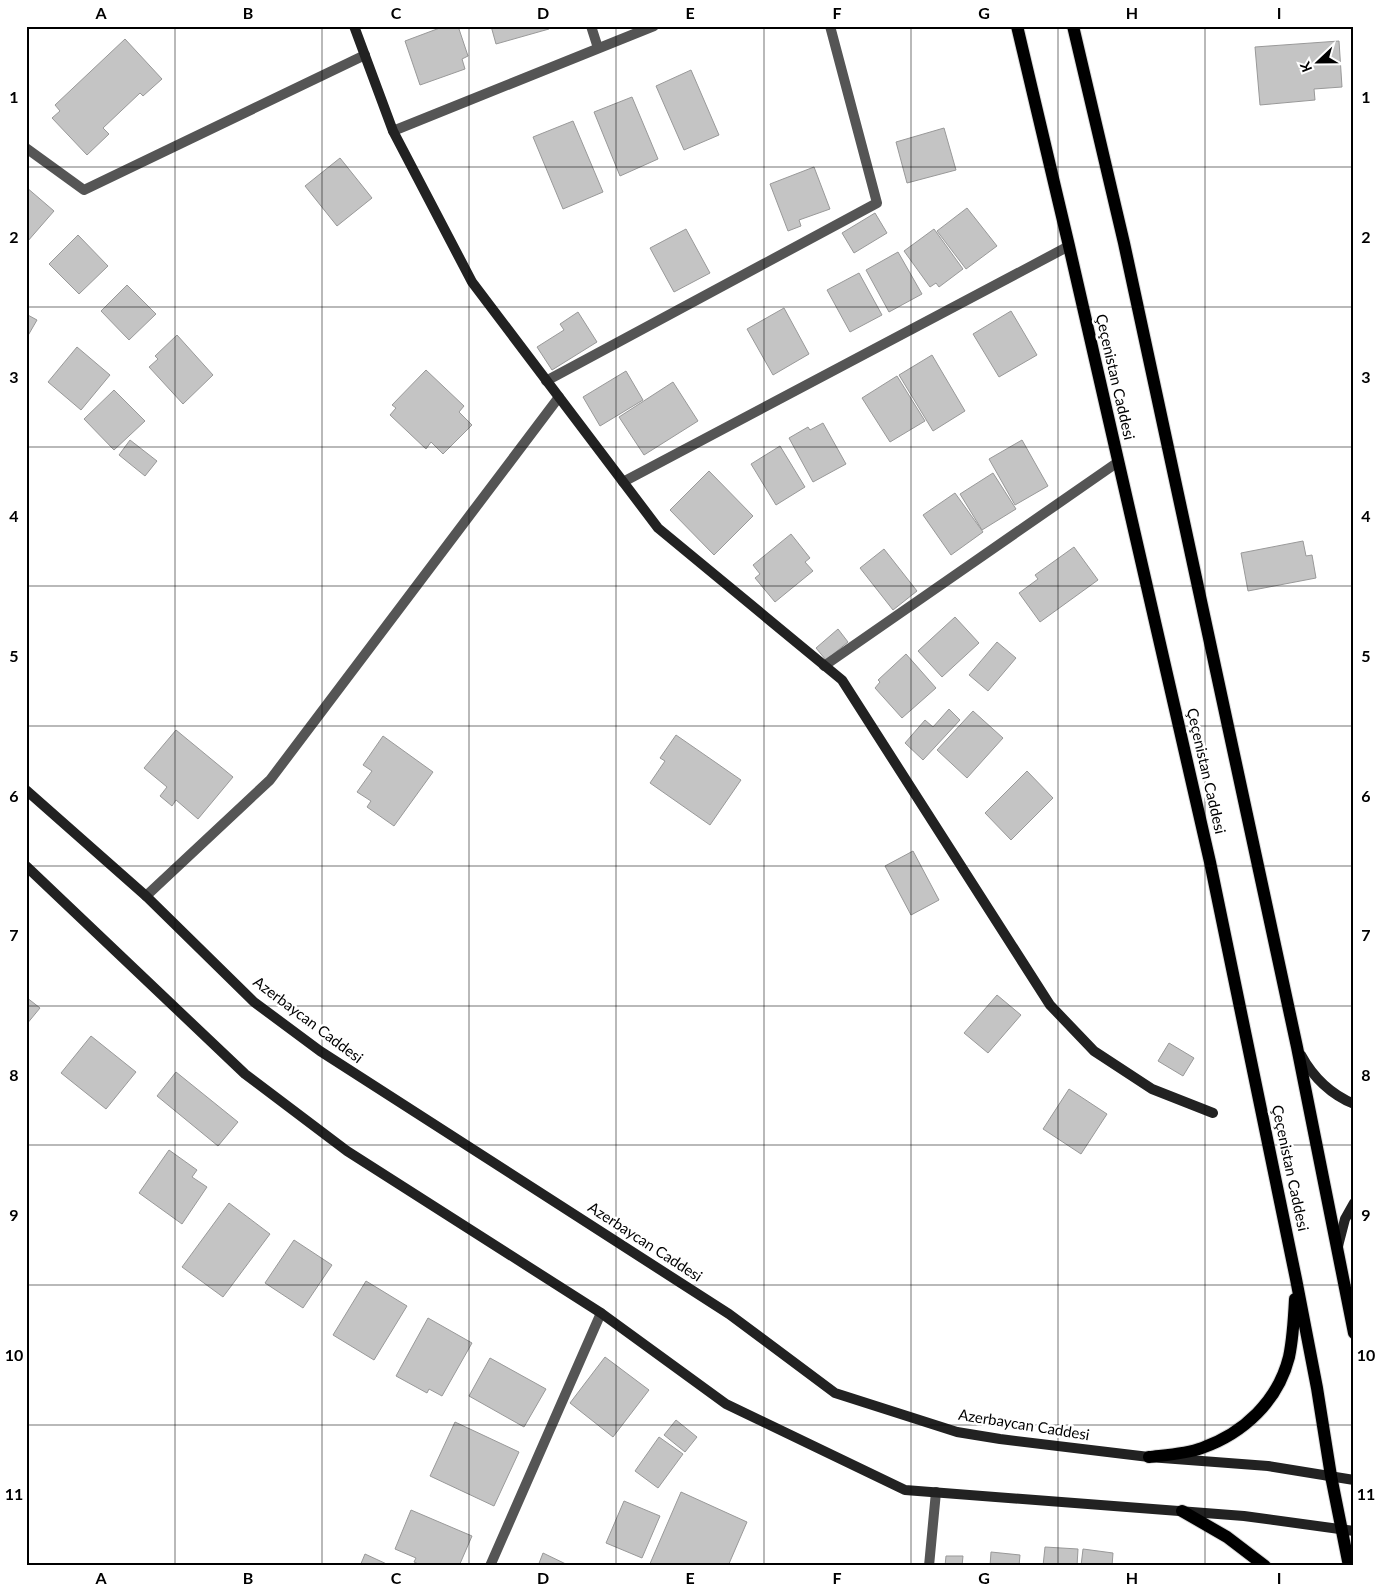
<svg xmlns="http://www.w3.org/2000/svg" width="1380" height="1592" font-family="Lato,sans-serif">
<style>
.building{fill:#c4c4c4;stroke:#999}
.lines{fill:none;stroke-linecap:round;stroke-linejoin:round}
.primary-casing{stroke:#dbdbdb;stroke-width:14}
.street{stroke:#555;stroke-width:10}
.secondary{stroke:#222;stroke-width:10}
.primary{stroke:#000;stroke-width:12}
.grid{fill:none;stroke:#000;stroke-width:1;stroke-opacity:0.55}
.labels{text-anchor:middle;stroke-width:5;stroke-linejoin:round;paint-order:stroke}
.street-label{font-size:15px;fill:#000;stroke:#fff}
.neatline{fill:none;stroke:#000;stroke-width:2}
.grid-label{font-size:16px;text-anchor:middle;font-weight:bold;fill:#000}
</style>
<rect width="100%" height="100%" fill="#fff"/>
<g class="building">
<polygon points="445,26 458,26 468,56 462,59 465,69 420,85 405,41"/>
<polygon points="491,26 548,26 549,29 496,44"/>
<polygon points="125,39 162,79 143,96 140,93 103,128 109,134 87,155 52,118 60,111 55,105"/>
<polygon points="1339,41 1342,87 1314,89 1315,100 1260,105 1255,47"/>
<polygon points="691,70 719,135 684,150 656,86"/>
<polygon points="632,97 658,159 620,176 594,112"/>
<polygon points="573,121 603,192 563,209 533,137"/>
<polygon points="944,128 956,170 907,183 896,142"/>
<polygon points="340,158 372,198 337,226 305,186"/>
<polygon points="814,167 830,209 799,220 801,226 788,231 770,184"/>
<polygon points="26,187 54,211 27,242 26,241"/>
<polygon points="967,208 997,246 966,269 937,231"/>
<polygon points="875,213 887,233 854,253 842,233"/>
<polygon points="686,229 710,273 674,292 650,248"/>
<polygon points="934,229 963,269 939,287 936,283 930,287 904,251"/>
<polygon points="78,235 108,266 79,294 49,264"/>
<polygon points="898,252 922,294 889,312 866,270"/>
<polygon points="859,273 882,315 850,332 827,290"/>
<polygon points="127,285 156,314 129,340 101,311"/>
<polygon points="784,308 809,354 773,375 747,329"/>
<polygon points="1011,311 1037,355 999,377 973,334"/>
<polygon points="578,312 597,342 552,370 537,347 564,330 560,324"/>
<polygon points="26,314 37,320 26,339"/>
<polygon points="177,335 213,375 183,404 149,367 158,359 155,356"/>
<polygon points="77,347 110,375 81,410 48,382"/>
<polygon points="932,355 965,411 933,431 899,375"/>
<polygon points="426,370 464,406 459,412 472,425 443,454 431,442 426,449 390,415 396,408 392,405"/>
<polygon points="626,371 643,400 600,426 583,397"/>
<polygon points="897,376 925,421 890,442 862,398"/>
<polygon points="673,382 698,421 644,455 619,417"/>
<polygon points="114,390 145,421 114,450 84,419"/>
<polygon points="823,423 846,464 813,482 789,438 808,427 810,430"/>
<polygon points="130,440 157,461 145,476 119,455"/>
<polygon points="1022,440 1048,486 1015,505 989,459"/>
<polygon points="780,446 805,487 776,505 751,464"/>
<polygon points="709,471 753,516 714,555 670,510"/>
<polygon points="993,473 1016,509 982,530 960,494"/>
<polygon points="955,493 983,532 951,555 923,515"/>
<polygon points="791,534 810,558 805,562 813,571 775,602 755,578 760,574 753,565"/>
<polygon points="1303,541 1306,556 1312,555 1316,578 1248,591 1241,553"/>
<polygon points="1074,547 1098,580 1040,622 1019,593 1038,579 1035,575"/>
<polygon points="884,549 917,591 893,610 860,568"/>
<polygon points="955,617 979,643 942,677 918,651"/>
<polygon points="838,629 848,642 826,660 816,648"/>
<polygon points="997,642 1016,658 988,691 969,675"/>
<polygon points="906,654 936,688 902,718 875,688 880,682 878,680"/>
<polygon points="949,709 960,720 923,760 905,743 925,720 933,727"/>
<polygon points="973,711 1003,738 967,778 937,750"/>
<polygon points="176,730 233,777 198,819 176,800 172,806 160,796 167,787 144,768"/>
<polygon points="676,735 741,780 710,825 650,783 665,761 660,758"/>
<polygon points="383,736 433,772 394,826 367,807 371,801 357,792 372,771 363,765"/>
<polygon points="1027,771 1053,798 1011,840 985,813"/>
<polygon points="913,851 939,900 911,915 885,866"/>
<polygon points="997,995 1021,1015 988,1053 964,1033"/>
<polygon points="26,997 40,1008 26,1025"/>
<polygon points="91,1036 136,1072 106,1109 61,1073"/>
<polygon points="1169,1043 1194,1058 1183,1076 1158,1061"/>
<polygon points="176,1072 238,1122 218,1146 157,1096"/>
<polygon points="1069,1089 1107,1114 1081,1154 1043,1129"/>
<polygon points="169,1150 197,1170 192,1177 207,1187 182,1224 139,1193"/>
<polygon points="229,1203 270,1234 223,1297 182,1267"/>
<polygon points="294,1240 332,1265 303,1308 265,1283"/>
<polygon points="366,1281 407,1306 374,1360 333,1335"/>
<polygon points="428,1318 472,1343 442,1396 429,1389 427,1393 396,1376"/>
<polygon points="605,1357 649,1390 613,1437 570,1403"/>
<polygon points="490,1358 546,1389 524,1427 469,1396"/>
<polygon points="676,1420 697,1437 685,1452 664,1435"/>
<polygon points="455,1422 519,1452 494,1506 430,1476"/>
<polygon points="659,1437 683,1454 658,1488 635,1471"/>
<polygon points="681,1492 747,1522 728,1566 649,1566"/>
<polygon points="624,1501 660,1516 642,1558 606,1543"/>
<polygon points="411,1510 472,1536 459,1566 423,1566 414,1562 416,1558 395,1549"/>
<polygon points="1045,1547 1078,1549 1077,1566 1043,1566"/>
<polygon points="1083,1549 1113,1553 1112,1566 1081,1566"/>
<polygon points="991,1552 1020,1555 1019,1566 990,1566"/>
<polygon points="543,1553 570,1566 538,1566"/>
<polygon points="365,1554 391,1566 360,1566"/>
<polygon points="946,1556 963,1556 962,1566 945,1566"/>
</g>
<g class="lines">
<g class="primary-casing">
<g id="primary">
<polyline points="1017,26 1069,246 1210,862 1296,1279 1317,1388 1331,1476 1349,1566"/>
<polyline points="1073,26 1124,243 1297,1047 1354,1333"/>
<path d="M1149,1457C1166,1455 1186,1454 1202,1448C1244,1433 1278,1401 1289,1357C1293,1338 1294,1319 1295,1299"/>
<polyline points="1182,1511 1227,1537 1265,1566"/>
</g>
</g>
<g class="street">
<polyline points="591,26 598,48"/>
<polyline points="393,131 654,26"/>
<polyline points="26,148 84,190 365,55"/>
<polyline points="546,381 877,203 830,26"/>
<polyline points="623,482 1069,246"/>
<polyline points="824,666 1118,462"/>
<polyline points="146,896 270,780 559,397"/>
<polyline points="490,1566 601,1313"/>
<polyline points="929,1566 936,1492"/>
</g>
<g class="secondary">
<polyline points="354,26 393,131 472,282 658,528 842,680 1050,1005 1094,1051 1152,1089 1213,1113"/>
<polyline points="26,790 146,896 254,1002 320,1051 729,1314 835,1393 957,1432 1000,1439 1149,1457 1268,1466 1354,1480"/>
<polyline points="26,866 245,1074 347,1151 601,1313 726,1404 905,1490 1244,1516 1354,1531"/>
<path d="M1301,1055C1313,1077 1330,1094 1354,1104"/>
<polyline points="1338,1246 1345,1219 1354,1203"/>
</g>
<use href="#primary" class="primary"/>
</g>
<path class="grid" d="M175,26V1566M322,26V1566M469,26V1566M616,26V1566M764,26V1566M911,26V1566M1058,26V1566M1205,26V1566M26,167H1354M26,307H1354M26,447H1354M26,586H1354M26,726H1354M26,866H1354M26,1006H1354M26,1145H1354M26,1285H1354M26,1425H1354"/>
<g class="labels">
<g class="street-label">
<text transform="translate(1115 377) rotate(77)" y="5">Çeçenistan Caddesi</text>
<text transform="translate(1206 771) rotate(77)" y="5">Çeçenistan Caddesi</text>
<text transform="translate(308 1020) rotate(37)" y="5">Azerbaycan Caddesi</text>
<text transform="translate(1290 1168) rotate(78)" y="5">Çeçenistan Caddesi</text>
<text transform="translate(645 1242) rotate(33)" y="5">Azerbaycan Caddesi</text>
<text transform="translate(1024 1425) rotate(9)" y="5">Azerbaycan Caddesi</text>
</g>
</g>
<rect width="1380" height="1592" fill="none" stroke="#ffffff" stroke-width="55"/>
<g transform="translate(1318 62) rotate(248)" stroke="#ffffff" stroke-width="4" paint-order="stroke">
<path d="M0-4L9 19L0 12L-9 19Z" fill="#000000"/>
<text y="-8" font-size="14" font-weight="bold" text-anchor="middle" fill="#000000">K</text>
</g>
<rect x="28" y="28" width="1324" height="1536" class="neatline"/>
<g class="grid-label">
<text x="101" y="19">A</text>
<text x="248" y="19">B</text>
<text x="396" y="19">C</text>
<text x="543" y="19">D</text>
<text x="690" y="19">E</text>
<text x="837" y="19">F</text>
<text x="984" y="19">G</text>
<text x="1132" y="19">H</text>
<text x="1279" y="19">I</text>
<text x="14" y="103">1</text>
<text x="1366" y="103">1</text>
<text x="14" y="243">2</text>
<text x="1366" y="243">2</text>
<text x="14" y="383">3</text>
<text x="1366" y="383">3</text>
<text x="14" y="522">4</text>
<text x="1366" y="522">4</text>
<text x="14" y="662">5</text>
<text x="1366" y="662">5</text>
<text x="14" y="802">6</text>
<text x="1366" y="802">6</text>
<text x="14" y="941">7</text>
<text x="1366" y="941">7</text>
<text x="14" y="1081">8</text>
<text x="1366" y="1081">8</text>
<text x="14" y="1221">9</text>
<text x="1366" y="1221">9</text>
<text x="14" y="1361">10</text>
<text x="1366" y="1361">10</text>
<text x="14" y="1500">11</text>
<text x="1366" y="1500">11</text>
<text x="101" y="1584">A</text>
<text x="248" y="1584">B</text>
<text x="396" y="1584">C</text>
<text x="543" y="1584">D</text>
<text x="690" y="1584">E</text>
<text x="837" y="1584">F</text>
<text x="984" y="1584">G</text>
<text x="1132" y="1584">H</text>
<text x="1279" y="1584">I</text>
</g>
</svg>
